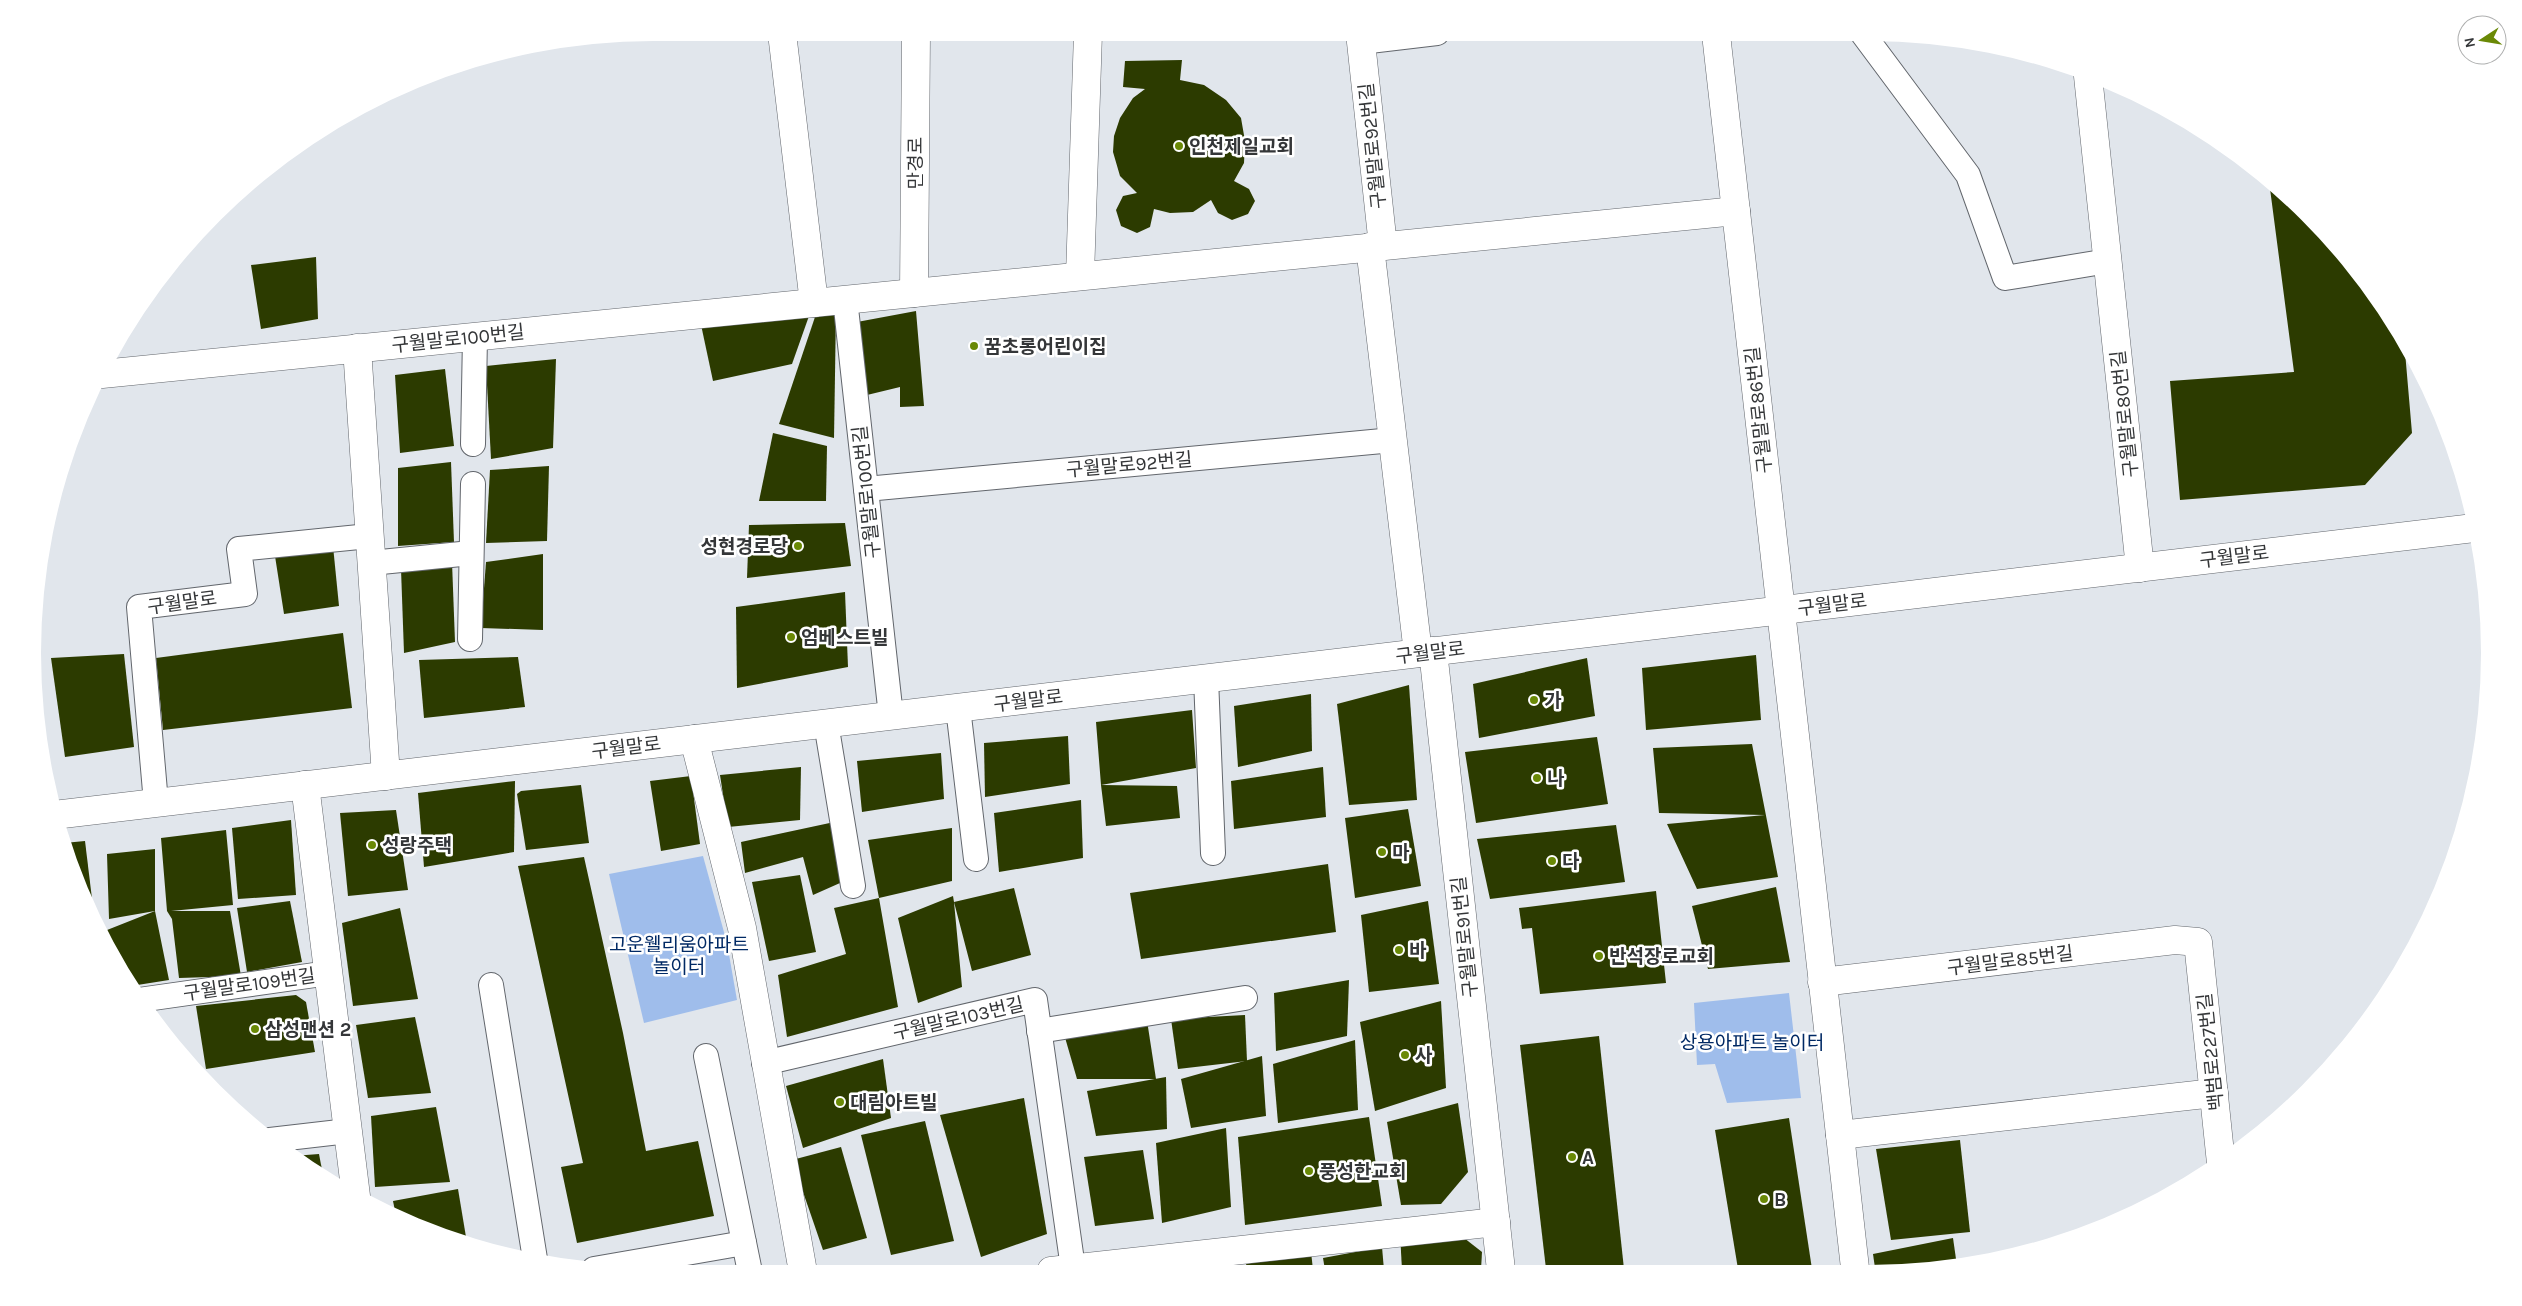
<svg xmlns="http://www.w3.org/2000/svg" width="2522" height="1306" font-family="Karla,'Noto Sans KR',sans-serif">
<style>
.green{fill:#9fbdeb}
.building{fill:#2c3b00}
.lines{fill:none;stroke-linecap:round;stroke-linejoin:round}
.service-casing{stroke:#62666c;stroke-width:26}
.minor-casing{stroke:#62666c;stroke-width:29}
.service{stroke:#fff;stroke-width:24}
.minor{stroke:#fff;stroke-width:28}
.poi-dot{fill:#6a8906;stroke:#fff;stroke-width:2}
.labels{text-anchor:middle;stroke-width:5;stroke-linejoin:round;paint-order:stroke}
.poi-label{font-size:19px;font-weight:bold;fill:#343638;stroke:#fff;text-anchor:start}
.street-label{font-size:19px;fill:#343638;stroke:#fff}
.park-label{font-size:19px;fill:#002964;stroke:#fff}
</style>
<rect width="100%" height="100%" fill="#e1e6ec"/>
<g class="green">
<polygon points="703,856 727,943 737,1000 644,1023 609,874"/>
<polygon points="1789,993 1801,1098 1727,1103 1715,1064 1697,1065 1694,1003"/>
</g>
<g class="building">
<polygon points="1182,60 1180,80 1204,85 1226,100 1241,118 1245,141 1244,163 1234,181 1249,189 1255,201 1248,214 1232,220 1218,213 1211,200 1193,212 1170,213 1154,209 1150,227 1137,233 1121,226 1116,210 1123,196 1137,193 1120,176 1113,152 1114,136 1120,118 1133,98 1145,89 1123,87 1125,61"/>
<polygon points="2269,181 2336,244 2404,340 2412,433 2365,485 2180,500 2170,381 2294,372"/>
<polygon points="316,257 318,319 261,329 251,265"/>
<polygon points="836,311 834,438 779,424 816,314"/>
<polygon points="916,311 924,406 900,407 900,387 867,395 857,322"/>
<polygon points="809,316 792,364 713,381 700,320"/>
<polygon points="556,359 553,448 491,459 486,366"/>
<polygon points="445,369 454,446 400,453 395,375"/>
<polygon points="773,433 827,446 826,501 759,501"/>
<polygon points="451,462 454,542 398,546 398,468"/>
<polygon points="549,466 547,541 486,543 490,470"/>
<polygon points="845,523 851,566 747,578 749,525"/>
<polygon points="333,546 339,606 284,614 275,556"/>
<polygon points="543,554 543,630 481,628 486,562"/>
<polygon points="452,562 455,642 404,653 401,569"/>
<polygon points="845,592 848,667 737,688 736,607"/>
<polygon points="343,633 352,708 163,730 156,658"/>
<polygon points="124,654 134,747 65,757 51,658"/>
<polygon points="1756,655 1761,720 1646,730 1642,668"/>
<polygon points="518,657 525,707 424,718 419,660"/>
<polygon points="1587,658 1595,716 1479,738 1473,684"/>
<polygon points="1409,685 1417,800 1349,805 1337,704"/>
<polygon points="1311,694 1312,751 1238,767 1234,706"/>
<polygon points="1192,710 1196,768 1101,785 1177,786 1180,818 1106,826 1101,785 1096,722"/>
<polygon points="1068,736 1070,784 985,797 984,743"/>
<polygon points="1597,737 1608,804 1476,823 1465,752"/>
<polygon points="1752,744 1778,877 1697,889 1667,824 1765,815 1659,813 1653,748"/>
<polygon points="941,753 944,799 862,812 857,761"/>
<polygon points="801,767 800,820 728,827 720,775"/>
<polygon points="1323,767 1326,817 1234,829 1231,781"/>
<polygon points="691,776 700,844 661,851 650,781"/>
<polygon points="515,781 514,852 424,867 418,793"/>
<polygon points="581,785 589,843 526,850 517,794 521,791"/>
<polygon points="1081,800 1083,858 999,872 994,813"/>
<polygon points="1408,809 1421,886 1355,898 1345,818"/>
<polygon points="396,810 408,890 348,896 340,813"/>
<polygon points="291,820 296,895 238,899 232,828"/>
<polygon points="839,821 849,879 813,895 803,857 745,873 741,842"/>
<polygon points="1616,825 1625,882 1490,899 1477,839"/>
<polygon points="952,828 952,881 879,898 868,840"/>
<polygon points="226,830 233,905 171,911 230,911 241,976 179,978 172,919 167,911 161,838"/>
<polygon points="85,841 93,907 89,908 80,891 64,843"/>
<polygon points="155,849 155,911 169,980 131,986 102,932 155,911 109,919 107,854"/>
<polygon points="584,857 623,1033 646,1151 698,1141 714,1216 577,1243 561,1167 583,1163 518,866"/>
<polygon points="1328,864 1336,932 1141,959 1130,893"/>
<polygon points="800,875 816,952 769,961 752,882"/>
<polygon points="1776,887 1790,962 1708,969 1692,906"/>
<polygon points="1014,888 1031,955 972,971 954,902 962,987 918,1003 898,918 953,896 954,902"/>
<polygon points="1656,891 1666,983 1540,994 1532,928 1522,929 1519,908"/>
<polygon points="879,898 898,1007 787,1037 778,975 846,954 834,908"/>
<polygon points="290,901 302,962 247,972 237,908"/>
<polygon points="1428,901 1439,984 1369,992 1361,915"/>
<polygon points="400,908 418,999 353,1006 342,923"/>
<polygon points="1349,980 1347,1036 1276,1051 1274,993"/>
<polygon points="296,995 306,1002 315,1052 206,1069 196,1006"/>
<polygon points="1441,1001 1446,1088 1375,1111 1360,1022"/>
<polygon points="1146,1014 1156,1079 1077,1079 1064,1034"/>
<polygon points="1245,1015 1247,1061 1178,1069 1171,1019"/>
<polygon points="415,1017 431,1093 368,1098 356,1025"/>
<polygon points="1599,1036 1624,1269 1546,1269 1520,1045"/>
<polygon points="1355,1040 1358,1110 1278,1123 1273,1064"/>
<polygon points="1262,1056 1266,1116 1191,1128 1181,1079"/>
<polygon points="883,1059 891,1118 803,1148 786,1086"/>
<polygon points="1166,1077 1167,1129 1096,1136 1087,1091"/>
<polygon points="1024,1098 1047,1234 981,1257 940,1115"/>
<polygon points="1458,1103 1468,1172 1441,1204 1401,1205 1387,1122"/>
<polygon points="436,1107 450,1182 375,1187 371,1116"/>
<polygon points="1369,1117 1382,1206 1245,1225 1238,1137"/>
<polygon points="1789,1118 1812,1269 1738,1269 1715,1130"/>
<polygon points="925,1121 954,1241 891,1255 861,1135"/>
<polygon points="1226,1128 1231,1207 1162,1223 1156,1143"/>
<polygon points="1960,1140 1970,1232 1891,1240 1876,1149"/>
<polygon points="841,1147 867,1238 823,1250 792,1160"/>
<polygon points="1143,1150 1154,1219 1095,1226 1084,1157"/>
<polygon points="319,1154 323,1175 293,1156"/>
<polygon points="458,1189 467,1243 396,1216 393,1201"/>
<polygon points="1450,1227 1482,1252 1481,1270 1402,1270 1400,1233"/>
<polygon points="1953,1238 1957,1266 1875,1268 1873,1254"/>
<polygon points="1310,1242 1313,1270 1248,1270 1246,1264"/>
<polygon points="1382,1247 1384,1270 1325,1270 1323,1258"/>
<polygon points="1228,1257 1231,1270 1169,1271"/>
</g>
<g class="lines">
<g class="service-casing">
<g id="service">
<polyline points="1863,34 1968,175 2005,278 2108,261"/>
<polyline points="1361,42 1437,33"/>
<polyline points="845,299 891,716"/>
<polyline points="473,444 475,337"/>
<polyline points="866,489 1393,440"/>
<polyline points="371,563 471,553"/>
<polyline points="470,639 473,484"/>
<polyline points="1206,678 1213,853"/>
<polyline points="958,708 976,859"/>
<polyline points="826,723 853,886"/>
<polyline points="156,803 139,607 245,594 239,549 369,536"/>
<polyline points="491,985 535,1259"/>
<polyline points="139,1000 329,973"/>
<polyline points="1039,1031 1245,998"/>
<polyline points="706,1056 750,1272"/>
<polyline points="764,1063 1035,1000 1073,1268"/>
<polyline points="270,1140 348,1131"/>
<polyline points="594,1269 744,1243"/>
</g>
</g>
<g class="minor-casing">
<g id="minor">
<polyline points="782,33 814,303"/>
<polyline points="1360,33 1383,246"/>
<polyline points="1716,34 1855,1268"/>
<polyline points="2088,76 2140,568"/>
<polyline points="1370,247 1418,653"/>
<polyline points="1080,276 1088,33"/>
<polyline points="914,293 916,33"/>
<polyline points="357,348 386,776"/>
<polyline points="102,374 1736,211"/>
<polyline points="1433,651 1501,1270"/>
<polyline points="694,739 742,928 803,1272"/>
<polyline points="305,785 356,1196"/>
<polyline points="54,815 2474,528"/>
<polyline points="1822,982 2175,940 2198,942 2221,1163"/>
<polyline points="1840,1135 2214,1093"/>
<polyline points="1051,1271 1496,1222"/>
</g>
</g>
<use href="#service" class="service"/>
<use href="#minor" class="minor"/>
</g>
<g class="poi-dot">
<circle cx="1179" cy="146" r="5"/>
<circle cx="974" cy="346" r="5"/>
<circle cx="798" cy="546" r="5"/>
<circle cx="791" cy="637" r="5"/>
<circle cx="1534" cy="700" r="5"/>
<circle cx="1537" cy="778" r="5"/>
<circle cx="372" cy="845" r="5"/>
<circle cx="1382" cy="852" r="5"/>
<circle cx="1552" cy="861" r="5"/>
<circle cx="1399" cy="950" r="5"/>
<circle cx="1599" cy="956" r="5"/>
<circle cx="255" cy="1029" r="5"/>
<circle cx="1405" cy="1055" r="5"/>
<circle cx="840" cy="1102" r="5"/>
<circle cx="1572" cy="1157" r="5"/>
<circle cx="1309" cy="1171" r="5"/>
<circle cx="1764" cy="1199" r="5"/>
</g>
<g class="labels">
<g class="poi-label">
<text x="1189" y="153">인천제일교회</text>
<text x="984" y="353">꿈초롱어린이집</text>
<text x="788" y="553" text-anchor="end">성현경로당</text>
<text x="801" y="644">엄베스트빌</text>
<text x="1544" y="707">가</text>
<text x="1547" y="785">나</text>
<text x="382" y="852">성랑주택</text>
<text x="1392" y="859">마</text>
<text x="1562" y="868">다</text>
<text x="1409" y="957">바</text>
<text x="1609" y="963">반석장로교회</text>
<text x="265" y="1036">삼성맨션 2</text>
<text x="1415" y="1062">사</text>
<text x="850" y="1109">대림아트빌</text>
<text x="1582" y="1164">A</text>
<text x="1319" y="1178">풍성한교회</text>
<text x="1774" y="1206">B</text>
</g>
<g class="street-label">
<text transform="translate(1372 146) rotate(-96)" y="7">구월말로92번길</text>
<text transform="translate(915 163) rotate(-90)" y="7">만경로</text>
<text transform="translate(458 338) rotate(-6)" y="7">구월말로100번길</text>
<text transform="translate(1758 410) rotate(-96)" y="7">구월말로86번길</text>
<text transform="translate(2124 414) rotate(-96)" y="7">구월말로80번길</text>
<text transform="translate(1129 464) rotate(-5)" y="7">구월말로92번길</text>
<text transform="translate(866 492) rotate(-96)" y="7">구월말로100번길</text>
<text transform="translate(2234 556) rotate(-7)" y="7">구월말로</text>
<text transform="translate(182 602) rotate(-8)" y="7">구월말로</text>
<text transform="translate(1832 604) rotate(-7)" y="7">구월말로</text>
<text transform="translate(1430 652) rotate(-7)" y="7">구월말로</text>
<text transform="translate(1028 700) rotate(-7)" y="7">구월말로</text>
<text transform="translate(626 747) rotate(-7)" y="7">구월말로</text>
<text transform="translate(1464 937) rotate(-96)" y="7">구월말로91번길</text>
<text transform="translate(2010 960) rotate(-7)" y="7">구월말로85번길</text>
<text transform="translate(249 984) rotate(-8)" y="7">구월말로109번길</text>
<text transform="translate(958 1018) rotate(-13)" y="7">구월말로103번길</text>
<text transform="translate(2210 1052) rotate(-96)" y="7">백범로227번길</text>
</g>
<g class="park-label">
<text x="679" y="951">고운웰리움아파트<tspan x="679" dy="22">놀이터</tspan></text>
<text x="1752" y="1049">상용아파트 놀이터</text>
</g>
</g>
<path d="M0 0H2522V1306H0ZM653 41H1869A612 612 0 0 1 2481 653V653A612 612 0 0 1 1869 1265H653A612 612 0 0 1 41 653V653A612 612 0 0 1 653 41Z" fill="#fff" fill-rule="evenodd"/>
<g transform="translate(2482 40) rotate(258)"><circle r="24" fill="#ffffff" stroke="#aeafaf"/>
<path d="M0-4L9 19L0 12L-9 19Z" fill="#6a8906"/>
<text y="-8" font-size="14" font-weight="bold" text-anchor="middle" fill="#343638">N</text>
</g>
</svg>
